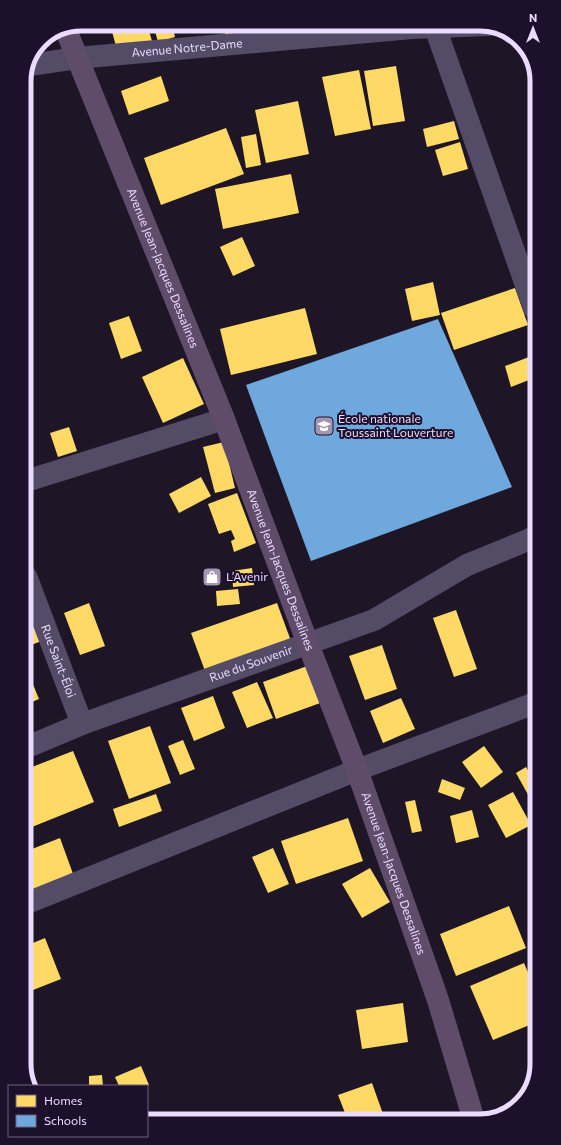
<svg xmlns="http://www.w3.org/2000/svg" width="561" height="1145" font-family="Commissioner,sans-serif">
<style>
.homes{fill:#ffd966}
.schools{fill:#6fa8dc}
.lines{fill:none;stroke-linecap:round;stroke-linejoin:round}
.street{stroke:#544b67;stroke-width:22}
.primary{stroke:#5f4c6b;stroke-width:22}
.labels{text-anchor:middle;stroke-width:4;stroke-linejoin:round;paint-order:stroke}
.street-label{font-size:12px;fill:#eadbff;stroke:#1d102c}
.poi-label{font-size:12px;fill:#eadbff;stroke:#1d102c;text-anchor:start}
.rim{fill:none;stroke:#eadbff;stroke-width:5}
</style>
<rect width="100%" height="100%" fill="#1e1626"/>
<g class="homes">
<polygon points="110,24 147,24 152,41 117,50"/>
<polygon points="153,24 172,24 175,37 158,42"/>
<rect x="225" y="24" width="32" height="10"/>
<polygon points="284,24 316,24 316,28 285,32"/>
<polygon points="396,66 405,121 373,126 364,71"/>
<polygon points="359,70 371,129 335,136 322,77"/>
<polygon points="161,76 169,101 129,115 121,91"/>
<polygon points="298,101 309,154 266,163 255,110"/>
<polygon points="454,121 459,139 427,147 423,129"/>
<polygon points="226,128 244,174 161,205 144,158"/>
<polygon points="256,134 261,165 246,168 241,137"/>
<polygon points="460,142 468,169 443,176 435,150"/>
<polygon points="291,174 299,213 223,229 215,189"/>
<polygon points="242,237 255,266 233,276 220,247"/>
<polygon points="433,282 440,315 412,321 405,289"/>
<polygon points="515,288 528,325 454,350 441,313"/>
<polygon points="305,308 317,354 231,375 220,329"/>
<polygon points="129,316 142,351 121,359 109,323"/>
<polygon points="529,357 534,378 511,387 505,366"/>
<polygon points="183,358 204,404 163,423 142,377"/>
<polygon points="69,427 77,451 58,457 50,433"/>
<polygon points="224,442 235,488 215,493 203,447"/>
<polygon points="201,477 211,496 179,513 169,494"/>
<polygon points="237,493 256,543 234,552 231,541 235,539 231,530 219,534 208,504"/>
<polygon points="252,568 254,585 233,587 232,571"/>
<polygon points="238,589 240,604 217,606 216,591"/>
<polygon points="89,603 105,646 80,655 64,613"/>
<polygon points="277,603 291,641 205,671 191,633"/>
<polygon points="456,610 477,669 454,677 433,618"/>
<polygon points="38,625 44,640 26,647 26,630"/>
<polygon points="382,645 397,689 365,700 349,656"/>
<polygon points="310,665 323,702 276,719 263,682"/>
<polygon points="32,682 39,699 27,704 27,684"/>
<polygon points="257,682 273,718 247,728 232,692"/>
<polygon points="213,696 225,728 194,741 181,708"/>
<polygon points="401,698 415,729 383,743 370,711"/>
<polygon points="150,726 171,783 129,799 108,741"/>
<polygon points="183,740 195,769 180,775 168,746"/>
<polygon points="484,746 503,772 481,788 462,762"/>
<polygon points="73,751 94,802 27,829 27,769"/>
<polygon points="526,767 536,785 536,809 516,773"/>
<polygon points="442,779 465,788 460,800 438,792"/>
<polygon points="513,792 531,825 506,838 488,805"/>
<polygon points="156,794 162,811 119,827 113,809"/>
<polygon points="415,800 422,831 412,833 405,802"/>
<polygon points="472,810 479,837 456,843 450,816"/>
<polygon points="348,818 363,861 296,884 281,841"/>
<polygon points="60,838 76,882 27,901 27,851"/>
<polygon points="273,848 289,884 268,893 252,857"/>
<polygon points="370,868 390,902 362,918 342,884"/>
<polygon points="509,906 526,948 456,976 440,934"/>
<polygon points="45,938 61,979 28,992 28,945"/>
<polygon points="524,963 537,994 537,1022 493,1040 470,986"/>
<polygon points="403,1003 408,1042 362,1049 356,1010"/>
<polygon points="141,1066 149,1085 119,1086 115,1077"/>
<polygon points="102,1075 103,1086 89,1086 89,1076"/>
<polygon points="372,1083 383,1114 371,1118 347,1118 338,1095"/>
<polygon points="520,1102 507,1112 505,1105"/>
</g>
<polygon class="schools" points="438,319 512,487 311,561 246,385"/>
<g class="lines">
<g class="street">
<polyline points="435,27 534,308"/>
<path id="s1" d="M30,65L77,58L412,28L488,25"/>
<polyline points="26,481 224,419"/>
<path id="s2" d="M26,576L82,724"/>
<path id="s3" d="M27,747L82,724L374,620L467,565L535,537"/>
<polyline points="27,903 357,770 535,703"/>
</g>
<path class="primary" id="s4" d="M66,30L224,419L308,644L357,770L438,1000L473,1117"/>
</g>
<defs>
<g id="school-square" transform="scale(1)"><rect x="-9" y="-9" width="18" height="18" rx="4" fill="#a396b3" stroke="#1d102c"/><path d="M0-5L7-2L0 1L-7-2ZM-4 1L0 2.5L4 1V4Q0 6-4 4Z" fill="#fff"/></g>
<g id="shop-square" transform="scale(1)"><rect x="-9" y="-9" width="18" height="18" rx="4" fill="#a396b3" stroke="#1d102c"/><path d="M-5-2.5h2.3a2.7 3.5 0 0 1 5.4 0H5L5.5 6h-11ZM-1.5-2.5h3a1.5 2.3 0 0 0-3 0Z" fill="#fff"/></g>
</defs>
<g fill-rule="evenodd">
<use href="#school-square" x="324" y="426"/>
<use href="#shop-square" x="212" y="577"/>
</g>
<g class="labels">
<g class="street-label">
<text dy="4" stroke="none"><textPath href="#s1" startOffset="158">Avenue Notre-Dame</textPath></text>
<text dy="4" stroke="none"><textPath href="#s4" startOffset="257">Avenue Jean-Jacques Dessalines</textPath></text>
<text dy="4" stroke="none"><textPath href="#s4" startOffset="581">Avenue Jean-Jacques Dessalines</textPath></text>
<text dy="4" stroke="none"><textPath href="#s2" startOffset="91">Rue Saint-Éloi</textPath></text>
<text dy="4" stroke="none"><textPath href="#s3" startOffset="239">Rue du Souvenir</textPath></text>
<text dy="4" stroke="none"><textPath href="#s4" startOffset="905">Avenue Jean-Jacques Dessalines</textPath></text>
</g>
<g class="poi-label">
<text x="338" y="423">École nationale<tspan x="338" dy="14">Toussaint Louverture</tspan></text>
<text x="226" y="581">L’Avenir</text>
</g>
</g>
<path d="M0 0H561V1145H0ZM81 31H480A50 50 0 0 1 530 81V1064A50 50 0 0 1 480 1114H81A50 50 0 0 1 31 1064V81A50 50 0 0 1 81 31Z" fill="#1d102c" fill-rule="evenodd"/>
<path class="rim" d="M81 31H480A50 50 0 0 1 530 81V1064A50 50 0 0 1 480 1114H81A50 50 0 0 1 31 1064V81A50 50 0 0 1 81 31Z"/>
<rect x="8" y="1085" width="140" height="52" fill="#1d102c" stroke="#6f6180"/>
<rect x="16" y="1095" width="20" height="12" fill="#ffd966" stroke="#6f6180"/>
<text x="44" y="1105" font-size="12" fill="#eadbff">Homes</text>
<rect x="16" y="1115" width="20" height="12" fill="#6fa8dc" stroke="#6f6180"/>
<text x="44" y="1125" font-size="12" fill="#eadbff">Schools</text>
<g transform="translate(533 28)" stroke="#1d102c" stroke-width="3" paint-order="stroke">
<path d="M0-3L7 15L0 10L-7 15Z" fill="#eadbff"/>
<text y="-6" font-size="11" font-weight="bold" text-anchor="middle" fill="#eadbff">N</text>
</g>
</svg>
